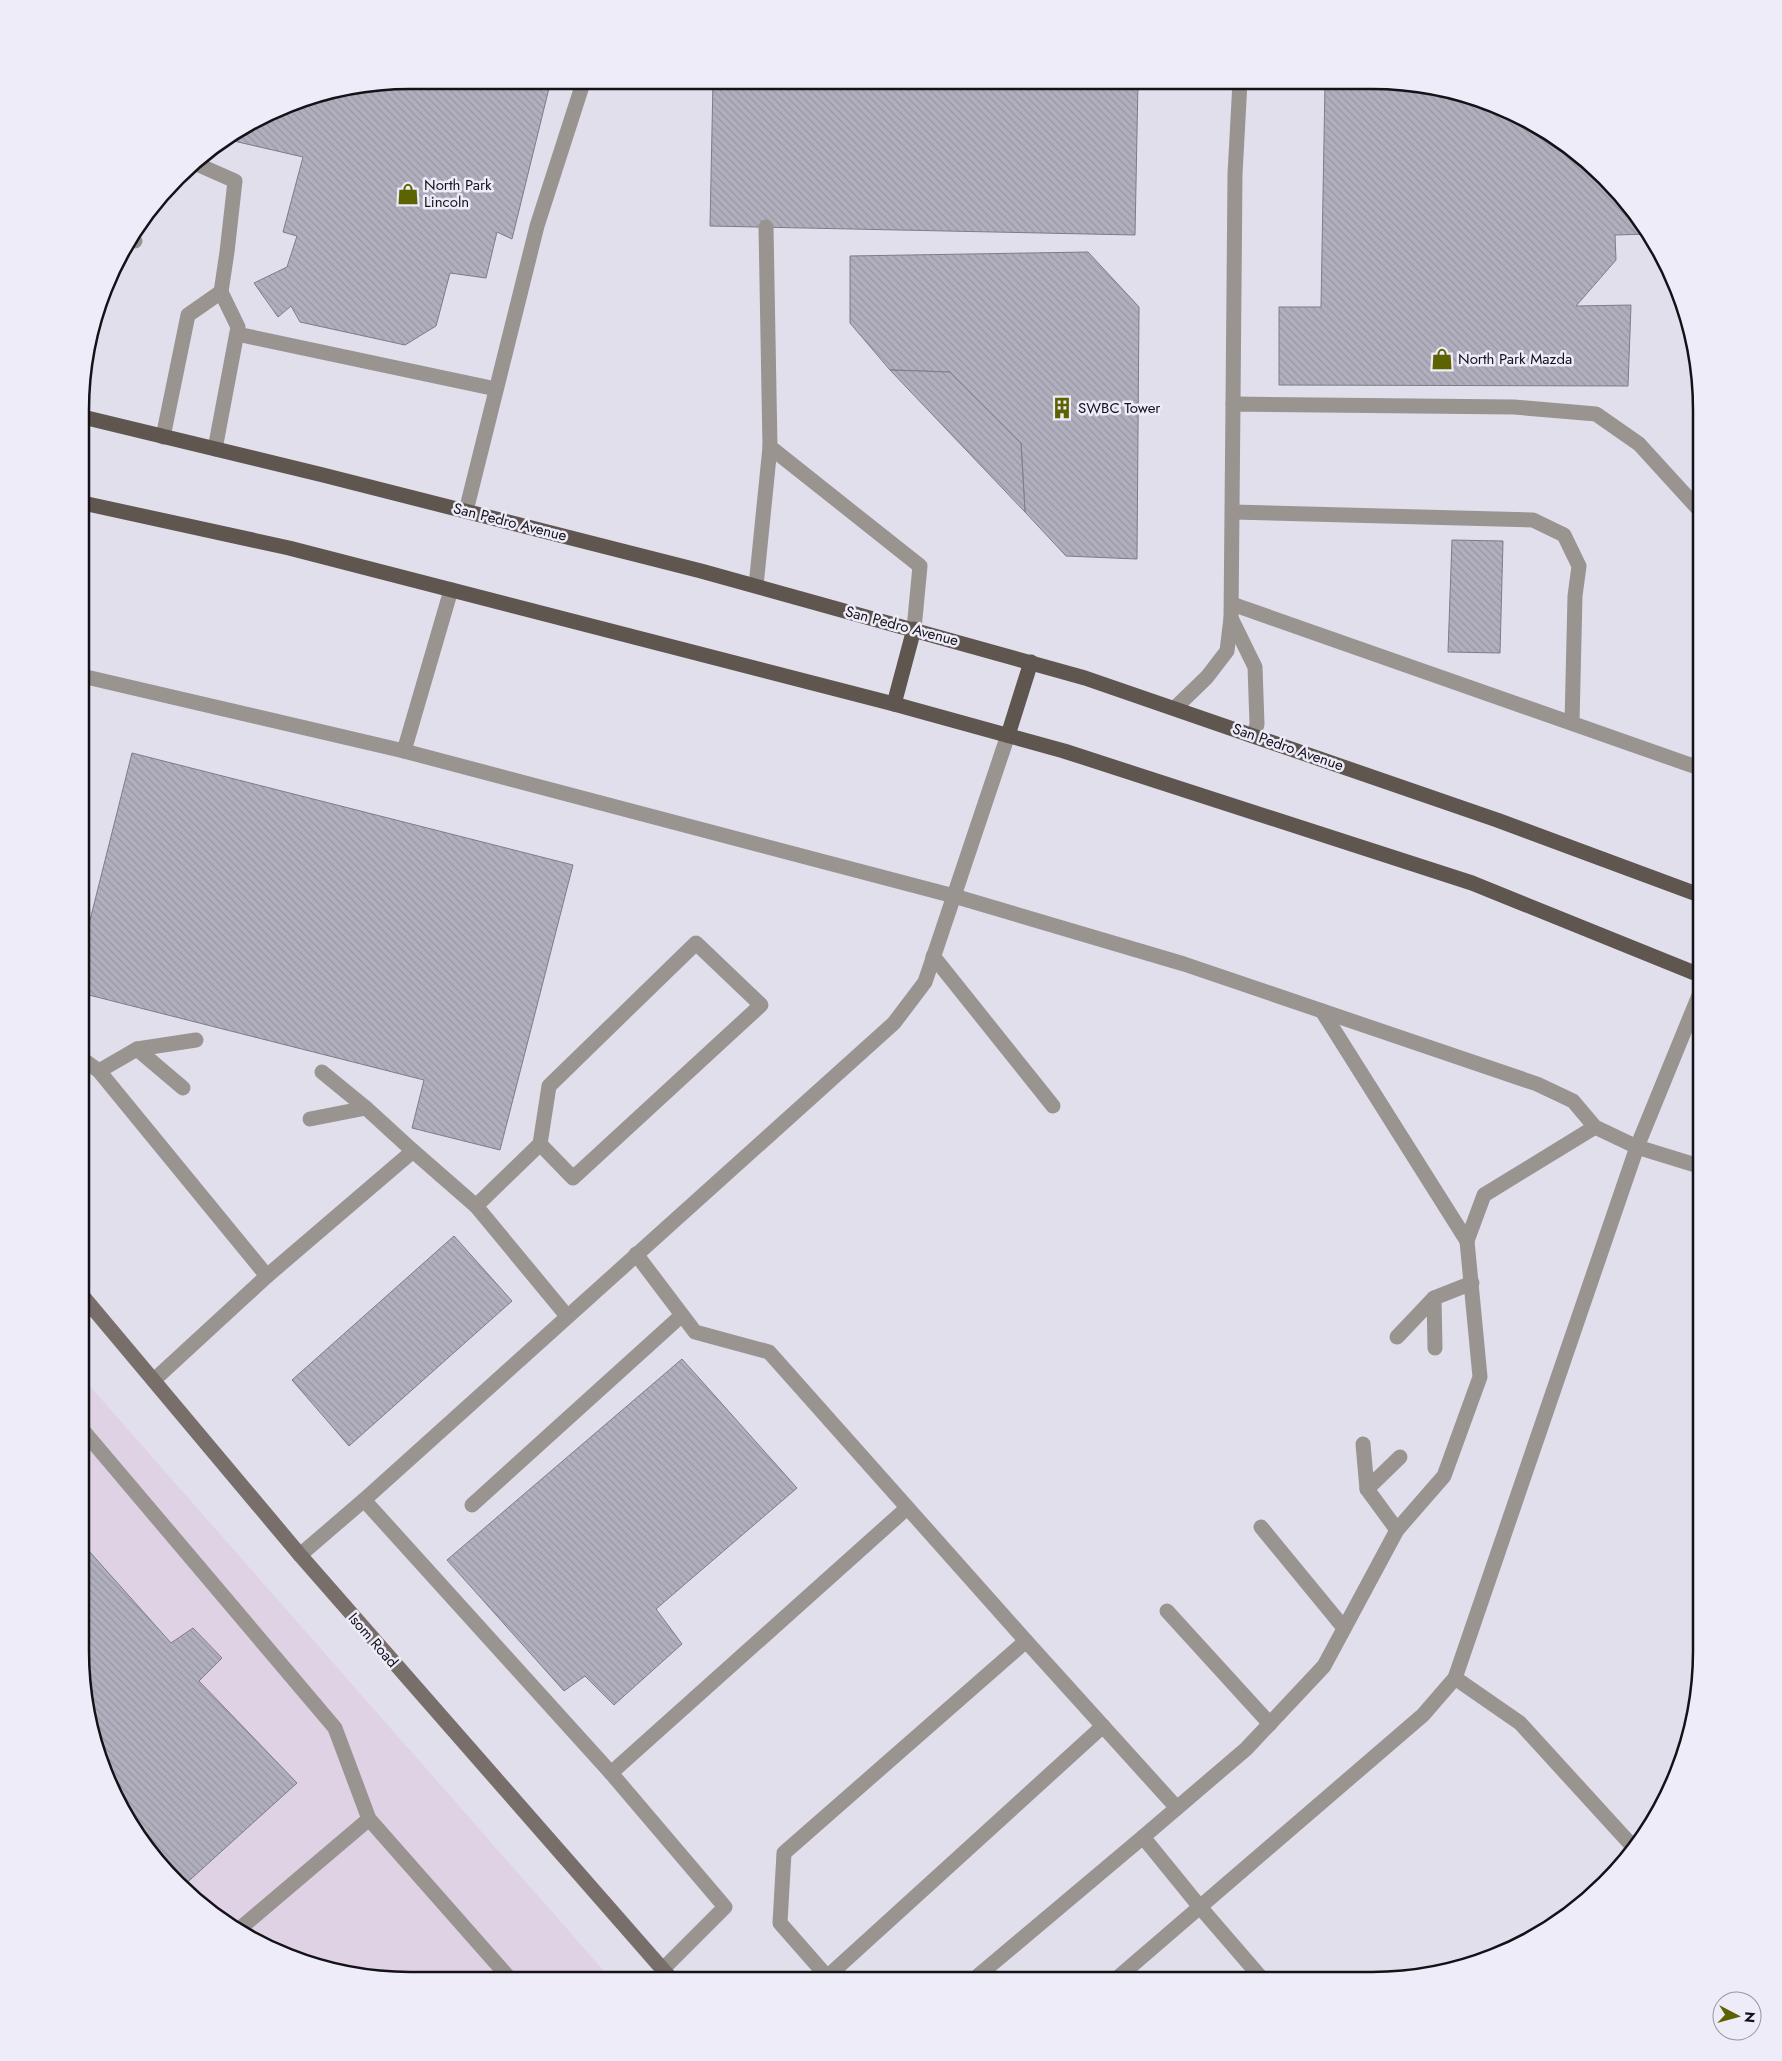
<svg xmlns="http://www.w3.org/2000/svg" width="1782" height="2061" font-family="Jost,sans-serif">
<style>
.commercial{fill:#dfd2e5}
.building{fill:url(#building-back-hatch);stroke:#7d7c89}
.lines{fill:none;stroke-linecap:round;stroke-linejoin:round}
.lane{stroke:#9a9491;stroke-width:15}
.secondary{stroke:#786f6a;stroke-width:15}
.primary{stroke:#605650;stroke-width:15}
.labels{text-anchor:middle;stroke-width:5;stroke-linejoin:round;paint-order:stroke}
.poi-label{font-size:15px;fill:#131217;stroke:#efecfa;text-anchor:start}
.street-label{font-size:15px;fill:#131217;stroke:#efecfa}
.rim{fill:none;stroke:#131217;stroke-width:2.5}
</style>
<defs>
<pattern id="building-back-hatch" width="6" height="6" patternUnits="userSpaceOnUse" patternTransform="scale(1.25)"><rect width="6" height="6" fill="#b1afbd"/><path d="M-1 5l2 2M0 0l6 6M5-1l2 2" fill="none" stroke="#9796a2"/></pattern>
</defs>
<rect width="100%" height="100%" fill="#e2dfed"/>
<polygon class="commercial" points="81,1376 612,1980 388,1980 304,1964 245,1937 176,1884 124,1816 91,1737 80,1652"/>
<g class="building">
<polygon points="410,80 551,80 512,239 497,232 486,278 450,273 436,326 405,345 300,322 291,306 278,317 254,283 287,267 297,236 283,232 303,157 225,139 245,124 303,98"/>
<polygon points="713,81 1138,82 1135,235 710,226"/>
<polygon points="1325,83 1416,83 1498,105 1555,135 1606,177 1650,234 1615,235 1616,260 1576,306 1631,305 1628,386 1279,385 1279,307 1321,307"/>
<polygon points="1088,252 1139,307 1137,559 1066,556 1025,512 1021,443 950,372 890,370 850,323 850,256"/>
<polygon points="890,370 950,372 1021,443 1025,512"/>
<polygon points="1452,540 1503,541 1500,653 1448,652"/>
<polygon points="132,753 573,865 500,1150 412,1128 424,1080 81,993 82,952"/>
<polygon points="454,1236 512,1301 349,1446 292,1380"/>
<polygon points="682,1359 797,1488 656,1609 682,1644 614,1705 585,1676 564,1691 447,1560"/>
<polygon points="80,1541 171,1643 193,1628 222,1658 199,1681 297,1783 181,1888 176,1884 124,1816 91,1737 80,1652"/>
</g>
<g class="lines">
<g class="lane">
<polyline points="192,162 235,181 227,252 221,292 238,327 215,449"/>
<polyline points="766,227 770,447 920,566 914,629"/>
<polyline points="129,239 135,241"/>
<polyline points="237,334 496,389"/>
<polyline points="1233,404 1235,174 1240,82"/>
<polyline points="163,437 188,315 221,292"/>
<polyline points="466,511 537,226 584,80"/>
<polyline points="1233,512 1533,520 1564,535 1579,566 1575,596 1572,723"/>
<polyline points="756,586 770,447"/>
<polyline points="1232,604 1702,769"/>
<polyline points="1231,618 1255,667 1257,724 1254,735"/>
<polyline points="82,676 404,751 451,590"/>
<polyline points="1175,708 1207,677 1227,651 1231,618 1233,404 1514,407 1596,414 1639,444 1702,513"/>
<polyline points="404,751 954,896 1184,964 1537,1084 1573,1101 1595,1127 1637,1147 1702,1167"/>
<polyline points="933,956 1053,1106"/>
<polyline points="1322,1011 1467,1241"/>
<polyline points="137,1049 183,1088"/>
<polyline points="81,1058 99,1071 267,1276 154,1380"/>
<polyline points="99,1071 137,1049 196,1040"/>
<polyline points="322,1072 366,1108 413,1151"/>
<polyline points="310,1119 366,1108"/>
<polyline points="476,1206 540,1144 573,1178 761,1005 696,943 549,1086 540,1144"/>
<polyline points="636,1254 695,1332 769,1352 1026,1641"/>
<polyline points="267,1276 413,1151 476,1206 567,1316"/>
<polyline points="1434,1298 1472,1283"/>
<polyline points="1397,1337 1434,1298 1435,1348"/>
<polyline points="81,1428 335,1728 369,1819 511,1980"/>
<polyline points="1363,1444 1367,1489 1400,1457"/>
<polyline points="1367,1489 1397,1530"/>
<polyline points="364,1500 611,1773 907,1508"/>
<polyline points="472,1505 682,1315"/>
<polyline points="1261,1527 1344,1628"/>
<polyline points="300,1555 364,1500 894,1023 925,982 1008,735"/>
<polyline points="1167,1611 1270,1724"/>
<polyline points="1455,1678 1520,1723 1635,1849"/>
<polyline points="611,1773 725,1907 662,1970"/>
<polyline points="237,1931 369,1819"/>
<polyline points="827,1977 1103,1726"/>
<polyline points="830,1980 780,1923 784,1853 1026,1641 1177,1808"/>
<polyline points="973,1980 1143,1837"/>
<polyline points="1115,1980 1423,1715 1455,1678 1637,1147 1702,988"/>
<polyline points="1263,1980 1200,1907 1143,1837 1246,1749 1324,1666 1397,1530 1444,1476 1480,1377 1467,1241 1484,1195 1595,1127"/>
</g>
<polyline class="secondary" points="81,1294 300,1555 672,1980"/>
<g class="primary">
<polyline points="83,417 323,475 701,571 1085,678 1497,820 1702,896"/>
<polyline points="83,503 289,548 894,704 1064,751 1472,883 1702,976"/>
<polyline points="894,704 914,629"/>
<polyline points="1008,735 1031,662"/>
</g>
</g>
<defs>
<g id="shop-bare" transform="scale(1.725)"><path d="M-5-2.5h2.3a2.7 3.5 0 0 1 5.4 0H5L5.5 6h-11ZM-1.5-2.5h3a1.5 2.3 0 0 0-3 0Z" fill="#5c6300" stroke="#efecfa" stroke-width="2.5" paint-order="stroke"/></g>
<g id="building-bare" transform="scale(1.725)"><path d="M-4-6H4V6H1V3H-1V6H-4ZM-2.5-4.3h1.7v1.8h-1.7ZM.8-4.3h1.7v1.8H.8ZM-2.5-1h1.7V.8h-1.7ZM.8-1h1.7V.8H.8Z" fill="#5c6300" stroke="#efecfa" stroke-width="2.5" paint-order="stroke"/></g>
</defs>
<g fill-rule="evenodd">
<use href="#shop-bare" x="408" y="194"/>
<use href="#shop-bare" x="1442" y="359"/>
<use href="#building-bare" x="1062" y="408"/>
</g>
<g class="labels">
<g class="poi-label">
<text x="424" y="190">North Park<tspan x="424" dy="17">Lincoln</tspan></text>
<text x="1458" y="364">North Park Mazda</text>
<text x="1078" y="413">SWBC Tower</text>
</g>
<g class="street-label">
<text transform="translate(510 522) rotate(14)" y="5">San Pedro Avenue</text>
<text transform="translate(902 626) rotate(15)" y="5">San Pedro Avenue</text>
<text transform="translate(1288 747) rotate(19)" y="5">San Pedro Avenue</text>
<text transform="translate(373 1640) rotate(49)" y="5">Isom Road</text>
</g>
</g>
<path d="M0 0H1782V2061H0ZM410 89H1372A321 321 0 0 1 1693 410V1651A321 321 0 0 1 1372 1972H410A321 321 0 0 1 89 1651V410A321 321 0 0 1 410 89Z" fill="#efecfa" fill-rule="evenodd"/>
<path class="rim" d="M410 89H1372A321 321 0 0 1 1693 410V1651A321 321 0 0 1 1372 1972H410A321 321 0 0 1 89 1651V410A321 321 0 0 1 410 89Z"/>
<g transform="translate(1737 2016) rotate(96)"><circle r="24" fill="#efecfa" stroke="#97959f"/>
<path d="M0-4L9 19L0 12L-9 19Z" fill="#5c6300"/>
<text y="-8" font-size="14" font-weight="bold" text-anchor="middle" fill="#131217">N</text>
</g>
</svg>
